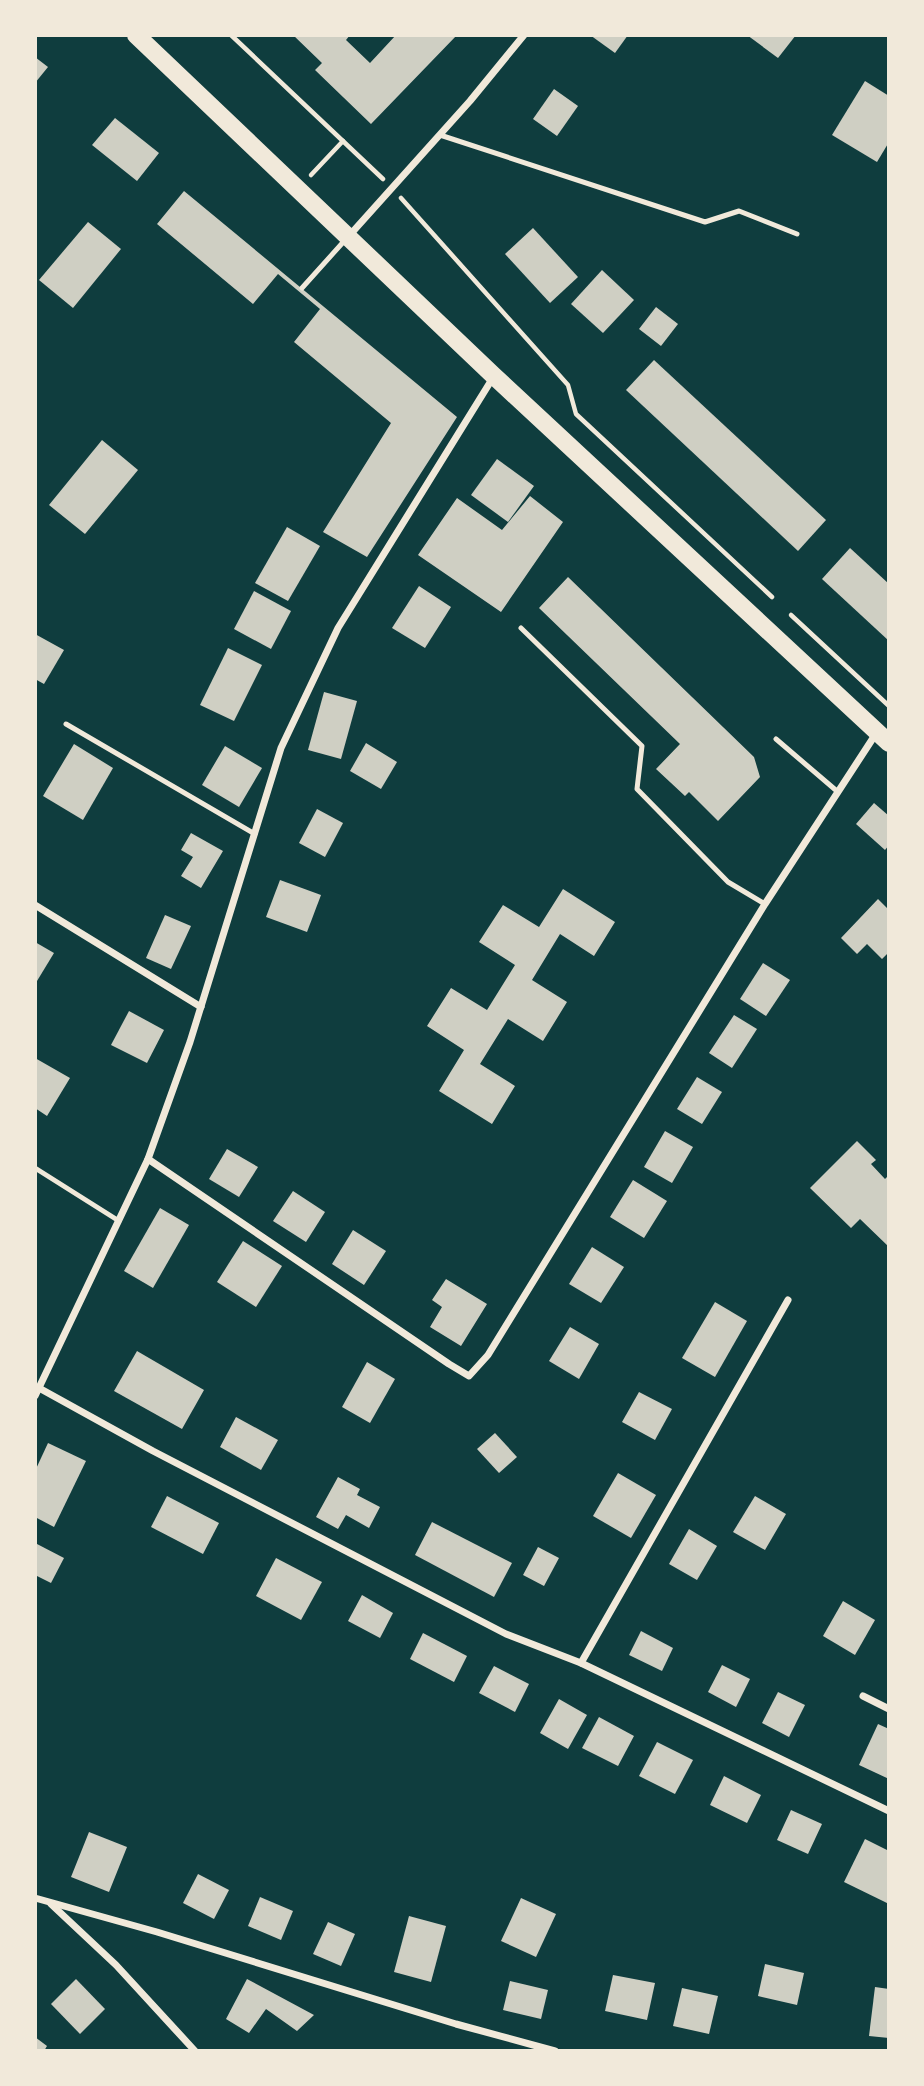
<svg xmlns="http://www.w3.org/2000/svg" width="924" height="2086" font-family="'Fira Sans Condensed',sans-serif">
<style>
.building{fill:#cfcfc3}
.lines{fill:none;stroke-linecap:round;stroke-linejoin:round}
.path{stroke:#f1e9da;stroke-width:4.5}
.service{stroke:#f1e9da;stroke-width:5}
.minor{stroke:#f1e9da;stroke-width:7}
.primary{stroke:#f1e9da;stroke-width:18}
</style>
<rect width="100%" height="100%" fill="#0f3d3e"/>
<g class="building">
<polygon points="293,35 350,35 346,40 370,63 396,35 457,35 371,124 315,70 322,63"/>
<polygon points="590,35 628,35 615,53"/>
<polygon points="747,35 796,35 778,58"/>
<polygon points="35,57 48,67 35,83"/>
<polygon points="865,81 889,96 889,142 877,162 832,135"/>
<polygon points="554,89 578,106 557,136 533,119"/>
<polygon points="115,118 159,153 137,181 92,145"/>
<polygon points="184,191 457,417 367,557 323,532 391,423 294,342 320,309 278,274 253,304 157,224"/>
<polygon points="88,222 121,249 73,308 39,280"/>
<polygon points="533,228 578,277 550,303 505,254"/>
<polygon points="602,270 634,300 603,333 571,304"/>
<polygon points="656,307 678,324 661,346 639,329"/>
<polygon points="654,360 826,520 798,551 626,390"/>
<polygon points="102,440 138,470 85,534 49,505"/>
<polygon points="497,459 534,486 508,522 471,495"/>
<polygon points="530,496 563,522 501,612 418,555 457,498 502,530"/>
<polygon points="287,527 320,546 288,601 255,583"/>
<polygon points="850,548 889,584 889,641 822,579"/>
<polygon points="568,577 754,757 760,777 718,821 689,792 685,796 656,769 680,744 539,608"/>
<polygon points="419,586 451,607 425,648 392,628"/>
<polygon points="254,591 291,611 271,649 234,629"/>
<polygon points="35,634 64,650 44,684 35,679"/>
<polygon points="228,648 262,665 234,721 200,705"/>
<polygon points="324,692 357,701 341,759 308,750"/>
<polygon points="366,743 397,762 381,789 350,771"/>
<polygon points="74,744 113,768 83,820 43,796"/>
<polygon points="225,746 262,768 239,807 202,785"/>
<polygon points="874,803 889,816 889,845 885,850 856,824"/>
<polygon points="317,809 343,823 325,857 299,843"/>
<polygon points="191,833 223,851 201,888 181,876 193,857 181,850"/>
<polygon points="280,880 321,895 307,932 266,917"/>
<polygon points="563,889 615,922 594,956 560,934 532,980 567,1002 543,1041 508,1019 480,1064 515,1086 492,1124 439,1091 464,1050 427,1026 451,988 487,1010 515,965 479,942 503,905 539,927"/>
<polygon points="878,899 889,910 889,952 882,959 867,944 857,954 841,938"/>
<polygon points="165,915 191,926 171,969 146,958"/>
<polygon points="35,942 54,953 37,981 35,980"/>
<polygon points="763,963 790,980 766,1016 740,999"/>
<polygon points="129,1011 164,1030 147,1063 111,1045"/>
<polygon points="734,1015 757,1029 732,1068 709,1053"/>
<polygon points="35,1058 70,1078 47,1116 35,1108"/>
<polygon points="697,1077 722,1092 702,1124 677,1109"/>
<polygon points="665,1131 693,1147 672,1183 644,1167"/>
<polygon points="857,1141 876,1160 871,1164 885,1179 889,1175 889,1247 860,1219 851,1228 810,1188"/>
<polygon points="227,1149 258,1167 239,1197 209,1179"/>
<polygon points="633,1180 667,1201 644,1238 610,1217"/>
<polygon points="293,1191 325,1212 306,1242 273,1221"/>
<polygon points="160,1208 189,1225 153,1288 124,1271"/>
<polygon points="353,1230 386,1251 364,1285 332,1264"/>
<polygon points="243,1241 282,1266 256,1307 217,1282"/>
<polygon points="592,1247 624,1267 601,1303 569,1284"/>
<polygon points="446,1279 487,1304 461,1346 430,1327 442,1307 432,1300"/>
<polygon points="715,1302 747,1321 715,1377 682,1358"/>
<polygon points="570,1327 599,1344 579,1379 549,1361"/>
<polygon points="137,1351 204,1390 182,1429 114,1391"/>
<polygon points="367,1362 395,1379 370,1423 342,1407"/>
<polygon points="639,1392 672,1409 655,1440 622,1422"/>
<polygon points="236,1417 278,1440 261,1470 220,1447"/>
<polygon points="495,1433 517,1457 499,1473 477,1449"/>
<polygon points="48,1443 86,1461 54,1527 35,1517 35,1471"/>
<polygon points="618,1473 656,1495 631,1538 593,1516"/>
<polygon points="338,1477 360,1489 357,1495 380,1507 369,1528 346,1515 338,1529 316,1517"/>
<polygon points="167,1496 219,1523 203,1554 151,1527"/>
<polygon points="755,1496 786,1514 765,1550 733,1532"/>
<polygon points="432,1522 512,1563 494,1597 415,1555"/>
<polygon points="689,1529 717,1546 697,1580 669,1564"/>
<polygon points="37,1544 64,1558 51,1583 35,1575 35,1549"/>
<polygon points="538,1547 559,1558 544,1586 523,1575"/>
<polygon points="276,1558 322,1582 301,1620 256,1596"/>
<polygon points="362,1595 393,1613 380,1638 348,1621"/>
<polygon points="843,1601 875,1620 855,1655 823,1636"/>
<polygon points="641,1631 673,1648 662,1671 629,1655"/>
<polygon points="423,1633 467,1656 454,1682 410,1659"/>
<polygon points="722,1665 750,1679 736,1707 708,1692"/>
<polygon points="494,1666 529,1684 515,1712 479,1693"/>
<polygon points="778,1692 805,1705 789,1737 762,1723"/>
<polygon points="559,1699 587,1715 568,1749 540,1733"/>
<polygon points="599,1717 634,1736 618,1766 582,1748"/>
<polygon points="878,1724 889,1729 889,1779 859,1765"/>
<polygon points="657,1742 693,1760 675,1794 639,1776"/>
<polygon points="724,1776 761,1795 747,1823 710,1805"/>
<polygon points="791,1810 822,1824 808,1854 777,1840"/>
<polygon points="89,1832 127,1847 109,1892 71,1877"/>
<polygon points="865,1839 889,1851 889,1904 844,1882"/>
<polygon points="198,1874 229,1890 214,1919 183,1903"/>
<polygon points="260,1897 293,1911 281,1940 248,1926"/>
<polygon points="521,1898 556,1914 536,1957 501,1941"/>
<polygon points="409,1916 446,1926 431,1982 394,1972"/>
<polygon points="328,1922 355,1934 341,1966 313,1954"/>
<polygon points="765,1964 804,1973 797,2005 758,1996"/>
<polygon points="613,1975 655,1983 647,2020 605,2011"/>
<polygon points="76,1979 105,2009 80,2034 51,2004"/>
<polygon points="247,1979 314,2015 297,2031 266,2009 249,2033 226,2019"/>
<polygon points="510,1981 548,1990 541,2019 503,2010"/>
<polygon points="875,1987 889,1989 889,2038 869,2036"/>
<polygon points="682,1988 718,1996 709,2034 673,2026"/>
<polygon points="35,2037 47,2046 44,2051 35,2051"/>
</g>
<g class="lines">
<g class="path">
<polyline points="231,35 383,179"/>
<polyline points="311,175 343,141"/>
<polyline points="401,198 568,385 576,414 772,597"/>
<polyline points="791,615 889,706"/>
</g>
<g class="service">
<polyline points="440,135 705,222 739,211 797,234"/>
<polyline points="302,288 346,239"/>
<polyline points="521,628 642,746 637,789 728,882 765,904"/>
<polyline points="66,724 255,834"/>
<polyline points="776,739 838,792"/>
<polyline points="35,1168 119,1221"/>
</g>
<g class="minor">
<polyline points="348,237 470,101 524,35"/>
<polyline points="35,905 201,1007"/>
<polyline points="148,1159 449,1364 469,1376 488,1355 765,904 877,732"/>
<polyline points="39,1388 153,1451 506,1634 581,1663 889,1811"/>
<polyline points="35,1396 148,1159 190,1042 281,748 338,628 494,376"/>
<polyline points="581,1663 788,1300"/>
<polyline points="863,1696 889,1709"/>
<polyline points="35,1898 157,1932 456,2024 555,2051"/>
<polyline points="51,1904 116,1965 195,2051"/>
</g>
<polyline class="primary" points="136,35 494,376 889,743"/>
</g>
<rect width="924" height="2086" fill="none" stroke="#f1e9da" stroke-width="74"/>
</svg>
